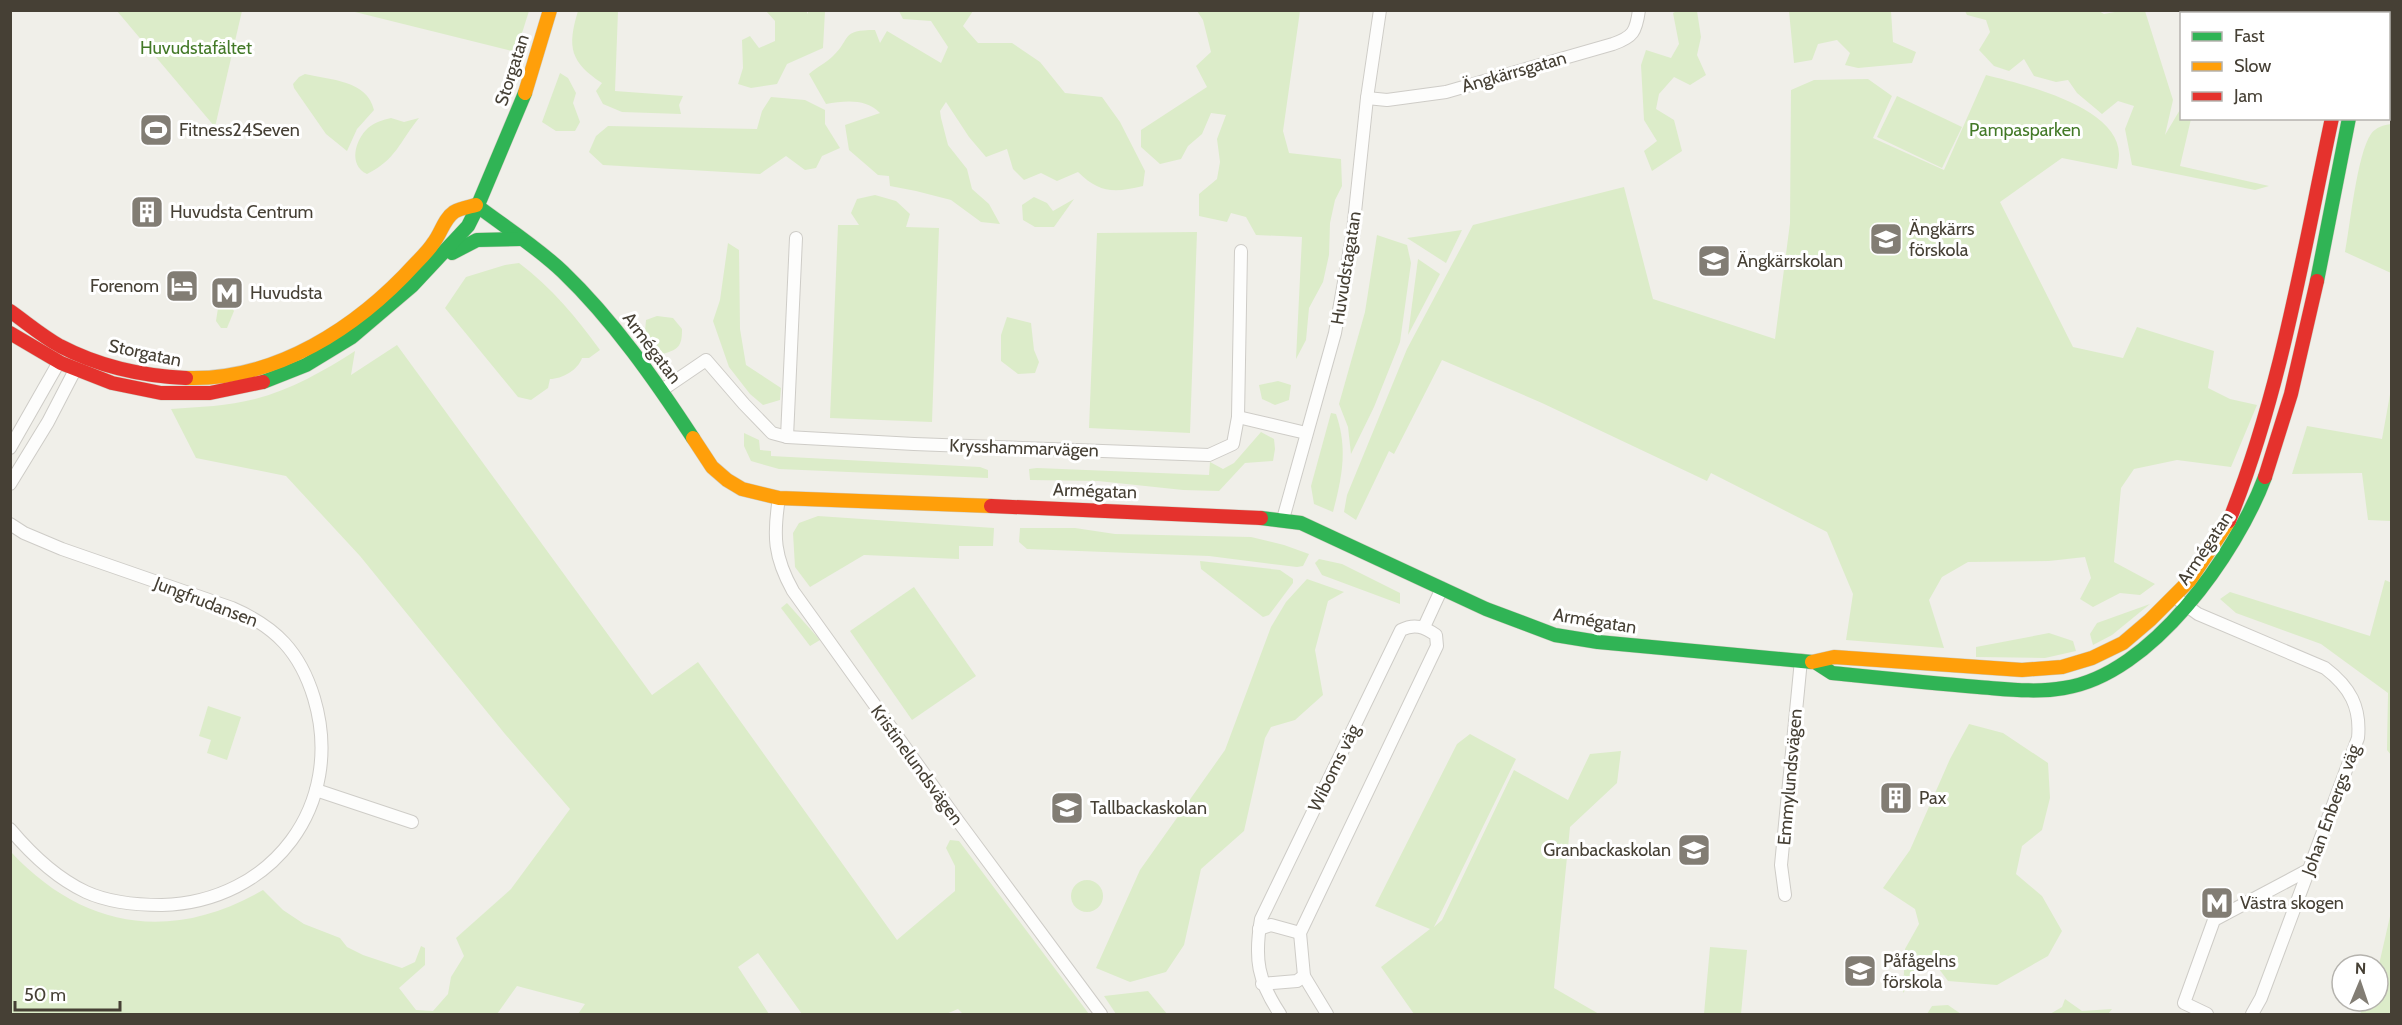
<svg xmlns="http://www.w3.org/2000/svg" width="2402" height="1025" font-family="Cabin,sans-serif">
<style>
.green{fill:#dcecc9}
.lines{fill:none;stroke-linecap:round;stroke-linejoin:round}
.street-casing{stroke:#ceccc7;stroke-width:14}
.fast-casing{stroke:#d0ccc0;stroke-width:15}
.slow-casing{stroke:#d0ccc0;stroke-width:15}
.jam-casing{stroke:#d0ccc0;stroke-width:15}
.street{stroke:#fdfdfc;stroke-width:12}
.fast{stroke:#30b455;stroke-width:14}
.slow{stroke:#ff9f0a;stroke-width:14}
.jam{stroke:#e5322d;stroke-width:14}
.labels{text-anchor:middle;stroke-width:6;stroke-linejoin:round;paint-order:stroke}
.park-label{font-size:18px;fill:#437927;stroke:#fff}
.street-label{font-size:18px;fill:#464035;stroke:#fff}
.poi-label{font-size:18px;fill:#464035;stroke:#fff;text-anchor:start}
</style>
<rect width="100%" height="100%" fill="#f0efe9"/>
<g class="green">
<polygon points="2097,10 2104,14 2120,11 2145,11 2173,100 2165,135 2181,108 2182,118 2191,119 2180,166 2269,186 2255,190 2132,165 2125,129 2134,106 2118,101 2102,114 2077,93 2068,80 2056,82 2034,76 2024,59 2009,71 1994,66 1979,50 1990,32 1986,20 1967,15 1965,11"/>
<polygon points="117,11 242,11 215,127"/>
<polygon points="351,11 529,10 529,11 516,52"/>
<path d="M578,11H618L615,91L683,96L679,105L681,114L622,112L603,104L596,91L602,83C570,62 567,47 578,11Z"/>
<polygon points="766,11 807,11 807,14 809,11 825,11 823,48 787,64 777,84 751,88 738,84 743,68 742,40 750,36 759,48 775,41 775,21"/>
<path d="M899,11H973L963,26L978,43H1012L1040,62L1065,93L1102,97L1120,122L1145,171L1143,186C1114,193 1099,193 1078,172L1057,181L1041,173L1024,180L1013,169L1007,149L986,157L969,137L946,102L940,111L941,118L948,145L967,169L972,189L989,204L1000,224L981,222L951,200L916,191L890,186L889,176L878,175L849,150L845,125L880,113C866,98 844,101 826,104L809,74C817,67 826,63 833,56C852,38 840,30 875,30L880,43L887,31L941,63L948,47L931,21L903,19Z"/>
<polygon points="1197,11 1300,11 1283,131 1289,153 1341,159 1342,186 1335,200 1330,223 1329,255 1323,282 1309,308 1306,340 1296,359 1302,237 1256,235 1246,217 1231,213 1227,222 1199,216 1199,194 1217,179 1220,162 1217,139 1226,115 1211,113 1202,134 1188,146 1181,159 1160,164 1141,147 1141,130 1207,87 1196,66 1211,52 1203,20"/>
<polygon points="1677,11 1697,11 1701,37 1697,55 1706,75 1690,85 1674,77 1659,94 1656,109 1674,120 1682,151 1652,171 1644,151 1657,141 1644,120 1641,65 1646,50 1671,58 1679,44 1673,13"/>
<polygon points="1789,11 1891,11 1893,42 1916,52 1912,63 1858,68 1845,65 1850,53 1837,40 1818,44 1812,60 1794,63"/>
<polygon points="560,73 568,78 576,93 573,103 580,122 575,131 556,131 542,122"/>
<path d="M305,74C330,80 367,80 374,110L357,129L347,151L326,134L294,88L293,84L299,77Z"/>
<path d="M1986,75C2022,84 2120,107 2119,155C2119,160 2118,165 2117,169L2062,158L2000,202L2073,347L2123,358L2137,327L2214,351L2208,388L2230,399L2257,405L2231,467L2177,460L2134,469L2121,488L2114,562L2155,584L2140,595L2120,593L2093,607L2080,599L2091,578L2085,557L2049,561L1968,562L1942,577L1929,600L1944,648L1846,640L1853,594L1827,532L1711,473L1707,481L1542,403L1442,360L1394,454L1389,451L1356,520L1344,512L1347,495L1407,349L1473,225L1624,187L1653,299L1775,339L1790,223L1791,90L1814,80L1868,79L1892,96L1873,138L1944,170Z"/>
<polygon points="1897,96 1962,127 1942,168 1877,137"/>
<polygon points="771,97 805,100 825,110 825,124 840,148 822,156 816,168 805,170 786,156 760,174 603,165 589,152 596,136 608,126 757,129 762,111"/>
<path d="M391,118L404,122L419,118C400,141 396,160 367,174C348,165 355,140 368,128C375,122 383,120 391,118Z"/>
<path d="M2391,124H2392L2391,273L2345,252C2350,226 2357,154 2371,134C2376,127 2384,125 2391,124Z"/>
<polygon points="875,195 896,201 910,214 906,227 939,228 932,422 830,418 838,225 859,225 851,213 857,199"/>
<polygon points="1034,197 1047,203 1053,211 1074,199 1054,227 1035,227 1023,220 1022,205"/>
<polygon points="1462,230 1446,263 1407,238"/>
<polygon points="1197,232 1190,433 1089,428 1097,233"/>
<polygon points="1377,235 1407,245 1411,263 1400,342 1374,407 1351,454 1348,427 1339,404 1365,312"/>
<polygon points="728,243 739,250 740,329 746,365 781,388 780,400 763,405 750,394 729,367 713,321 720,300"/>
<polygon points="1418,259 1440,274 1408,335"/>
<path d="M519,263C552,288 576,317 600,350L589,358H582C578,370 562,379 550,379L548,388L531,400L518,397L445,308L466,277L505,265Z"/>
<polygon points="221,303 229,304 234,311 227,328 221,328 216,321 218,308"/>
<path d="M657,316L673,318L682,329C682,346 679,349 663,354L645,331L646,320Z"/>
<polygon points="1007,317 1031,323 1034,350 1039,362 1035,373 1018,374 1001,361 1001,335"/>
<path d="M397,345L652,695L698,662L897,940L955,891V866L946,848L950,840L959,841L1089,1014H963L958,1009L946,1014H802L758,953L738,967L769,1014H578L585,1004L517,986L497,1014H11V852C83,929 171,943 263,890L283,910L304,924L340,938L347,947L363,955L402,968L415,962L421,946L425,948V965L399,988L416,1010L433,1011L448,994L451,977L464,956L456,938L511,889L570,809L505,734L360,556L286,476L196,458L171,409C199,407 228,406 255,399C290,390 324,371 355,351L351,375Z"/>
<polygon points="1278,381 1291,385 1289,400 1275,405 1262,399 1259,385"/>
<polygon points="2391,389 2391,521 2368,520 2362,473 2292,474 2307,426 2382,439"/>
<path d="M1331,413L1336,414C1348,449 1342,477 1333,512L1314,504L1311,486Z"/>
<polygon points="1261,432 1274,439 1275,449 1273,461 1245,463 1219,491 1183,490 1098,481 1030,480 1029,469 1037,468 1209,475 1210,462 1223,469 1234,463"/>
<polygon points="744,433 759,440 760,450 771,451 771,456 980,467 988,470 988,478 779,469 751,461 744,446"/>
<polygon points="818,516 994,528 993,546 959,546 959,559 864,555 810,587 795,567 793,533 799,523"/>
<polygon points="1020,528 1075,528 1115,534 1251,537 1284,545 1309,554 1303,566 1297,567 1209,556 1027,549 1019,542"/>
<polygon points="1319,559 1342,564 1400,593 1400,604 1322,575 1315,563"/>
<polygon points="1200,561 1280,570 1293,579 1293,583 1269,615 1263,617 1201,569"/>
<polygon points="1307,579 1344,592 1328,601 1315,650 1323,695 1295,720 1271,727 1265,738 1244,831 1201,869 1184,945 1166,972 1130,982 1096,968 1140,870 1225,750 1271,627 1286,602"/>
<polygon points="2385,580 2392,583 2391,755 2387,750 2388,693 2321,644 2236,613 2220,599 2230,592 2370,636"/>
<polygon points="914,587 976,676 912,720 850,631"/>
<polygon points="787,603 820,640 810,646 781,608"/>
<polygon points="2150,604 2112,635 2093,645 2090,634 2097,623"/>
<polygon points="2049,633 2073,641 2076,651 2045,658 1976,657 1976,647"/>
<polygon points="208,706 241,717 227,760 207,753 211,740 199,736"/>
<polygon points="1969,724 2003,733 2048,763 2050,798 2042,830 2022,846 2016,874 2042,896 2062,931 2048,956 1997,985 1948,981 1930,957 1903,993 1905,949 1919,924 1915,909 1883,888 1910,850 1950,759"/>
<polygon points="1470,734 1516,759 1434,927 1442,920 1514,770 1568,800 1590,754 1621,751 1617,783 1570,827 1554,988 1599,1014 1414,1014 1381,967 1430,929 1375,906 1457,744"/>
<circle cx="1087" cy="896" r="16"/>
<polygon points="2391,912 2391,1014 2360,1014 2366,1001 2378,1001 2378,969"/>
<polygon points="1710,947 1747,950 1741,1014 1704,1014"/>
<polygon points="1148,991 1167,1014 1116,1014 1104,996"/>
<polygon points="2065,999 2082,1011 2112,1009 2108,1014 2050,1014 2062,1007"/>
<polygon points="1948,1005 1961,1014 1927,1014 1932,1006"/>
</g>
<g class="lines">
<g class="street-casing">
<g id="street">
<path d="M1367,98L1387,100L1446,92L1613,44C1633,37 1636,32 1639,10"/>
<polyline points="662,390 706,360 744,404 772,433 787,437 914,444 1209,455 1233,444 1238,417 1241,251"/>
<polyline points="1238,417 1306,433"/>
<polyline points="787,437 796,238"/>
<polyline points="10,448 59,362"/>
<polyline points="10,484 48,422 75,370"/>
<path d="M779,498C773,536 774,557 793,591L958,821L1101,1014"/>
<polyline points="1283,519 1335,333 1353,231 1367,98 1380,10"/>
<path d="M10,524L24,533L62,549L232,608C276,627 300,652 314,698C346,805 272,902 162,905C137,905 110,903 86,892C56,878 31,854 10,829"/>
<path d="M2180,601L2198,614L2325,668C2350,687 2361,707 2358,738L2261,998L2252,1014"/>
<polyline points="1424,627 1442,588"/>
<polyline points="316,790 412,822"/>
<polyline points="1785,895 1781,865 1801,660"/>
<polyline points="1259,929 1271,925 1300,933"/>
<polyline points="1262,984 1297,981 1304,976"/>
<path d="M1280,1014C1258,981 1254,959 1261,919L1401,630C1415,623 1424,627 1436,635L1437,646L1300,933L1304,976L1327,1014"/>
<polyline points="2207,1014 2184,1003 2214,920 2310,869"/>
</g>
</g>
<g class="fast-casing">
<g id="fast">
<polyline points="2388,66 2392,69"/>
<path d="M476,205C505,227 537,247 563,272C613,320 655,380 693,438"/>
<polyline points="452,253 477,240 520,239"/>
<polyline points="2317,281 2349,118"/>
<polyline points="263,382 306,365 352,337 412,286 468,226 475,212 525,93"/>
<polyline points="1261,518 1301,523 1486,609 1555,635 1598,642 1812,662"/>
<path d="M1815,662L1832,673C1881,678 1929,683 1978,687C2006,689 2036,693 2064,688C2151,675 2236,554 2265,477"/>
</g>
</g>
<g class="slow-casing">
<g id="slow">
<polyline points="2350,10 2350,14"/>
<polyline points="525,93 550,10"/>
<polyline points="2388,102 2392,103"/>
<path d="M186,378C276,381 358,327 416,263C422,257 429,250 434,242C441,233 444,219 454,212C461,208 469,207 476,205"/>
<polyline points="693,438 712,467 727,480 742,489 779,498 991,506"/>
<polyline points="1812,662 1834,657 2022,670 2062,667 2092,658 2123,643 2150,620 2190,580 2229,521"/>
</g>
</g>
<g class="jam-casing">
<g id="jam">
<polyline points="2367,10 2367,14"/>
<path d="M10,311C27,323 42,336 60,346C98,366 143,376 186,378"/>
<polyline points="10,333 61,363 112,383 161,393 210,393 263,382"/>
<polyline points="2265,477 2291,394 2317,281"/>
<polyline points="991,506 1261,518"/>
<path d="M2229,521C2281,392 2303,253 2332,118"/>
</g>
</g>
<use href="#street" class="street"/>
<use href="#fast" class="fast"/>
<use href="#slow" class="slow"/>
<use href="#jam" class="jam"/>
</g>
<defs>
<g id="stadium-square" transform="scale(1.725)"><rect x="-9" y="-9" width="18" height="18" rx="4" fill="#827d74" stroke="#fff"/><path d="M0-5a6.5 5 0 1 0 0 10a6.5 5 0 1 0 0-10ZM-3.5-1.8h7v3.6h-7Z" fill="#fff"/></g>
<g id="building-square" transform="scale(1.725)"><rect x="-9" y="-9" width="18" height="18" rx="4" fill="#827d74" stroke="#fff"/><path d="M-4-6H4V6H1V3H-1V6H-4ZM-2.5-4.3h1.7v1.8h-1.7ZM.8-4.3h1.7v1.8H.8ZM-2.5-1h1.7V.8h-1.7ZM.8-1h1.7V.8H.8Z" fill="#fff"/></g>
<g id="school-square" transform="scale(1.725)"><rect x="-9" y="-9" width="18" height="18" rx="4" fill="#827d74" stroke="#fff"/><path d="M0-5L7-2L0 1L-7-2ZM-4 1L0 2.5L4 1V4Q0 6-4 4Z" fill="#fff"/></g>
<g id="hotel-square" transform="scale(1.725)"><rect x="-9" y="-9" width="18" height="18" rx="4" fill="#827d74" stroke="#fff"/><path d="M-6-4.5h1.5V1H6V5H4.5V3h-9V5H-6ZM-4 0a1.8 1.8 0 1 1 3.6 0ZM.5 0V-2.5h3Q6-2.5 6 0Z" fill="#fff"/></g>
<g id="metro-square" transform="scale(1.725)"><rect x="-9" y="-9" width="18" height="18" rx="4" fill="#827d74" stroke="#fff"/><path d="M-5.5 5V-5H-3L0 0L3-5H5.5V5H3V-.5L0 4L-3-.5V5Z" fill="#fff"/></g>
</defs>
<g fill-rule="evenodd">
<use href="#stadium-square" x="156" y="130"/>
<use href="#building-square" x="147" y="212"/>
<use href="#school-square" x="1886" y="239"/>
<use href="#school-square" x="1714" y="261"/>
<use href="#hotel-square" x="182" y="286"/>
<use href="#metro-square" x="227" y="293"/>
<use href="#building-square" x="1896" y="798"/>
<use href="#school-square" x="1067" y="808"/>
<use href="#school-square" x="1694" y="850"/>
<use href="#metro-square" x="2217" y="903"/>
<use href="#school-square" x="1860" y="971"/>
</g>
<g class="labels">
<g class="park-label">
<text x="196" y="54">Huvudstafältet</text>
<text x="2025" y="136">Pampasparken</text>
</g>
<g class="street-label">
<text transform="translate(512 70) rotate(-72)" y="6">Storgatan</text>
<text transform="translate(1514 72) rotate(-16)" y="6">Ängkärrsgatan</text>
<text transform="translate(1346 268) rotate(-81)" y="6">Huvudstagatan</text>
<text transform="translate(652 348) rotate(53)" y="6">Armégatan</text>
<text transform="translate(145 353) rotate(12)" y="6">Storgatan</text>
<text transform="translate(1024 448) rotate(2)" y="6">Krysshammarvägen</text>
<text transform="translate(1095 491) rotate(2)" y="6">Armégatan</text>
<text transform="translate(2205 548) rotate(-56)" y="6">Armégatan</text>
<text transform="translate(206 602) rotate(21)" y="6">Jungfrudansen</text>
<text transform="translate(1595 621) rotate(9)" y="6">Armégatan</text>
<text transform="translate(917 765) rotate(54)" y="6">Kristinelundsvägen</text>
<text transform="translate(1334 768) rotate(-64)" y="6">Wiboms väg</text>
<text transform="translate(1790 777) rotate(-85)" y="6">Emmylundsvägen</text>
<text transform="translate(2331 810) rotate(-70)" y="6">Johan Enbergs väg</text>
</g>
<g class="poi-label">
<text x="179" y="136">Fitness24Seven</text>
<text x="170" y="218">Huvudsta Centrum</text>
<text x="1909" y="235">Ängkärrs<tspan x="1909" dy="21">förskola</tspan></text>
<text x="1737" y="267">Ängkärrskolan</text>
<text x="159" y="292" text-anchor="end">Forenom</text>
<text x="250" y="299">Huvudsta</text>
<text x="1919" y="804">Pax</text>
<text x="1090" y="814">Tallbackaskolan</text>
<text x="1671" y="856" text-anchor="end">Granbackaskolan</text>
<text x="2240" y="909">Västra skogen</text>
<text x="1883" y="967">Påfågelns<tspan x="1883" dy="21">förskola</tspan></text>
</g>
</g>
<rect width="2402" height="1025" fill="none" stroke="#464035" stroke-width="24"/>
<rect x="2180" y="12" width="210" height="108" fill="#ffffff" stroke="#b5b3ae" stroke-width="1.5"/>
<rect x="2192" y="32" width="30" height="9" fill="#30b455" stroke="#b5b3ae" stroke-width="1.5"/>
<text x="2234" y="42" font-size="18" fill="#464035">Fast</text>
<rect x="2192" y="62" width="30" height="9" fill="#ff9f0a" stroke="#b5b3ae" stroke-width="1.5"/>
<text x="2234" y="72" font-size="18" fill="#464035">Slow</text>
<rect x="2192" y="92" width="30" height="9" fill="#e5322d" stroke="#b5b3ae" stroke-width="1.5"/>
<text x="2234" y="102" font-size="18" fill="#464035">Jam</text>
<g transform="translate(2360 983) rotate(2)"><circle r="28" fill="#ffffff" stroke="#b5b3ae" stroke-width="1.5"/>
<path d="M0-4.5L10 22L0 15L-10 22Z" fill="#827d74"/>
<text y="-9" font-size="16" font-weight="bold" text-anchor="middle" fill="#464035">N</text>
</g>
<path d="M15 1001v9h105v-9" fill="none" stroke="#464035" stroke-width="3"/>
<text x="24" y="1001" font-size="18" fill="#464035" stroke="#ffffff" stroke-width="4.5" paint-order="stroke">50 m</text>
</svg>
